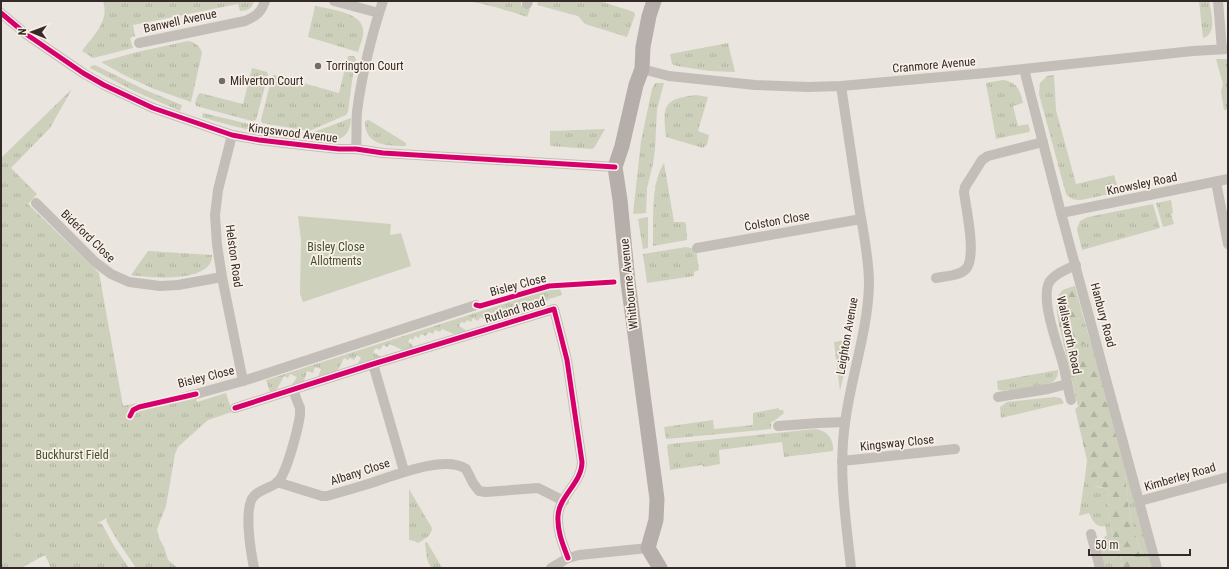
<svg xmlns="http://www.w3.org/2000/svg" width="1229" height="569" font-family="'Roboto Condensed',sans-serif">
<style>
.grass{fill:url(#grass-tufts)}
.forest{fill:url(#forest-firs)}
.garden{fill:#cdd0bb}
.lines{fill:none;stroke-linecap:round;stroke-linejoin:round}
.street{stroke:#c4beb9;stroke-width:10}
.secondary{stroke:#b5aeaa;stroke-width:15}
.cycleway-casing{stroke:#f8f0e7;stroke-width:8}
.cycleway{stroke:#d6006c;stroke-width:5}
.poi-dot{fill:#746c68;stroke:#f8f0e7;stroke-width:1.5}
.labels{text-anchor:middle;stroke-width:3.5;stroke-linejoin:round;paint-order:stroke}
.street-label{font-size:12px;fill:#342b28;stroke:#f8f0e7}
.poi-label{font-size:12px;fill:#342b28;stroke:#f8f0e7;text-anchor:start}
.park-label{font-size:12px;fill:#45512d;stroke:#f8f0e7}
</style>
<defs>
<pattern id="grass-tufts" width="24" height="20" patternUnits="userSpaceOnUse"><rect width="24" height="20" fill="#cdd0bb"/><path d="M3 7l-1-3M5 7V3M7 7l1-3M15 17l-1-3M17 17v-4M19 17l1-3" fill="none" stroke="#b1b3a1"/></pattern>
<pattern id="forest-firs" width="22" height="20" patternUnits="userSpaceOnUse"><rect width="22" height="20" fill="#cdd0bb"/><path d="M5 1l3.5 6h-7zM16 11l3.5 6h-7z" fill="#b1b3a1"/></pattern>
</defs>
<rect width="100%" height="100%" fill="#ebe5e0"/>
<g class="grass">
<path d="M103,1H254C252,8 248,11 240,11L238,4L133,25L135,36L130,38L133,48L93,58L82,51C93,36 110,21 103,1Z"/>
<path d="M441,1H521V5L530,9L527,17C509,11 482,2 463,1C456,1 449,2 441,1Z"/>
<polygon points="538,1 600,1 634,12 635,15 627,37 585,24 578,16 537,5"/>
<path d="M1199,1H1209C1211,12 1218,34 1203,38Z"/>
<path d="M315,6C329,9 362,12 363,30C364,37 360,45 358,52L308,37Z"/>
<path d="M188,41C195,42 200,46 202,53L191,102L154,89L124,75L101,62L137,52Z"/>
<polygon points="728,43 735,72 710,71 677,66 672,64 670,54"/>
<polygon points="348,56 354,56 356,59 352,81 348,112 346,115 309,131 262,123 261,120 272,76 274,75 339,93"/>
<polygon points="1216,59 1228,59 1228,110 1224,110 1221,92 1223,84"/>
<polygon points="95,65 143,89 182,105 180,111 134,91 90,68 91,66"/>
<polygon points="252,68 267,72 268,75 256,120 252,121 196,106 195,103 198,95 200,93 243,104"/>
<path d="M1054,75L1056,110L1076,184L1114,175L1119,192L1081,200C1074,200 1070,199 1066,194L1039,94L1040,83L1047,76Z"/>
<path d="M1003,80C1018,82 1020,91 1023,103L1013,106L1018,126L1028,124L1030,130L1029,132L996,139L986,83Z"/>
<polygon points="655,83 664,83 657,109 655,149 653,164 647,188 646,213 633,214 641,141 652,89"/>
<polygon points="72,89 50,128 11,168 37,194 28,204 99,273 123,406 171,396 194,389 197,402 226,393 232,412 208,420 178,447 175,454 166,506 157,529 159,538 164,547 168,560 178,568 136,568 117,540 106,521 107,518 98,523 102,524 114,546 129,568 51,568 45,555 21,568 1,568 1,158"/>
<path d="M696,95L708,97L698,131L709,135L707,145L703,148L666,137C663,106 662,99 696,95Z"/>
<path d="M203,113L273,130L298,133L297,137C264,134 233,127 202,117Z"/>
<path d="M351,118C350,147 326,141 305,139L306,134H309Z"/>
<path d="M369,120L406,143V146C389,146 364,146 365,121Z"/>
<polygon points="605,129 594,148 592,149 550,146 550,131"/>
<path d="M664,163L674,222H684L686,224L687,240L653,246C654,222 650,184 664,163Z"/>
<polygon points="1171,200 1173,213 1171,214 1174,224 1163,227 1156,203"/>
<polygon points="1153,204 1160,228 1082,250 1077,229 1080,221 1088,217"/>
<polygon points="648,217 648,248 643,249 638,219"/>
<polygon points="686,247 696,249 699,270 694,272 694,276 647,283 643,254"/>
<path d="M148,251L212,255C213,283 150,278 131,275Z"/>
<polygon points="560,288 562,295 549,299 547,301 540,297 537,303 532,300 530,304 524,301 522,306 518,304 516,308 524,312 511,316 501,311 499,315 494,313 492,317 488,315 485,320 480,317 478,321 473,318 471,322 467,320 465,323 461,322 459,326 467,331 454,334 442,329 440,332 435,330 433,334 429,332 426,336 421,334 419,338 415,336 413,340 410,338 408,342 412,344 413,348 402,350 390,344 387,347 383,345 380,350 376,348 373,352 381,357 357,365 361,358 357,355 354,360 350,358 348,360 344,358 337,372 318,377 321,369 315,367 313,373 307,371 304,381 292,385 297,377 290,374 288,378 284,376 277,389 270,392 266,380 540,292"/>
<polygon points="1083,316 1100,374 1086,360 1075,360 1073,367 1081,402 1078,407 1063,342 1069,345 1086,334 1072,325 1072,321 1074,319 1081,318"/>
<polygon points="852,339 840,391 834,342"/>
<path d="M1058,370C1058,376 1056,381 1051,383C1045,387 1006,392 998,390L997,381Z"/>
<polygon points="1054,397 1061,398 1064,403 1001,418 1000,407 1007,402"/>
<polygon points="779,408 779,410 783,410 784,413 774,421 771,422 771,429 666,439 664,427 713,420 714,429 753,425 753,413"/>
<path d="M815,429C827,430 834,439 833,451L784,457L782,442L719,450L720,464L704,467L702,465L670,470L667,446L669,444Z"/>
<path d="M1126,471L1152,568H1142C1143,551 1137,542 1133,526C1128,509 1125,489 1126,471Z"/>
<path d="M1085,477C1090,487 1098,487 1108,489L1109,492L1107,501L1109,520L1113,537L1119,548L1122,568H1104C1101,557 1095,543 1107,535L1105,526C1096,528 1093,521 1089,513L1079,516Z"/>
<path d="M409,489L432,528C431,536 425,539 418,543L414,541L409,540Z"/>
<polygon points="427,542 441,566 444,568 431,568 427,559 425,543"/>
</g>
<g class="forest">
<path d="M1075,286L1083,316L1081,318L1074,319L1072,321V325L1086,334V342C1079,348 1072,346 1063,342C1061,330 1050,299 1063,290C1067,288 1071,287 1075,286Z"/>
<path d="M1080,359C1093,360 1095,363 1100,374L1126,471C1125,489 1128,509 1133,526C1137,542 1143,551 1142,568H1122L1119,548L1113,537L1109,520L1107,501L1109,492L1108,489L1091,485L1088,483L1085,477L1087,460L1075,409L1079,406L1081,402L1073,367L1075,360Z"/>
</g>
<g class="garden">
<polygon points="298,216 391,224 390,235 401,233 411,266 303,302 300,294 301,240"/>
<polygon points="1,243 16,272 1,280"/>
<polygon points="1,510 19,544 1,553"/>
</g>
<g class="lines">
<g class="street">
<polyline points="334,1 379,13"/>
<polyline points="1218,1 1222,49"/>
<polyline points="527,4 528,1"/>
<polyline points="1,13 26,34 83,73 104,85 153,108 232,135 259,140 311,146 339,149 356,149 383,153 615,167"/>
<path d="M139,43L245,21C256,16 261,13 265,1"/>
<polyline points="642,69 669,76 755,85 808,87 841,86 986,73 1193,51 1228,49"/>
<polyline points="1024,69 1061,213 1157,568"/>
<path d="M841,86C847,126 853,166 859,206C863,231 869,257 869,284C868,331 851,376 845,423C838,472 846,520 851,568"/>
<polyline points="232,135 218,190 215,215 217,245 222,277 243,381"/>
<path d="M356,149C357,136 356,124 357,112C361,78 372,33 383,1"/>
<polyline points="1216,182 1228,244"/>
<polyline points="36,203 95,262 111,274 129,282 160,286 178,285 222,277"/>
<polyline points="1061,213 1228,179"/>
<polyline points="697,248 861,219"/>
<path d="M936,278C946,276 959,276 966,269C977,256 966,209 964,192L965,187L982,160L988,156L1043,142"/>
<polyline points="373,364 404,471"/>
<polyline points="196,394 243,381 476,305"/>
<polyline points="998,397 1048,389 1067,384"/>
<path d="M1071,400C1068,389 1066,376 1063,364C1058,346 1039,297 1050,281C1056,273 1067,269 1076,265"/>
<path d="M235,408L373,364L554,309L567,360L582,462C582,483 559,496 558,516C557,531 563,545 568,558"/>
<polyline points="778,426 819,423 845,422"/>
<polyline points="842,461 955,449"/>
<path d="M277,482L322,496H327C341,492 355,488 368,484C391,477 444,454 466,469L473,483L479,491L486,492L538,488L564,501"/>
<polyline points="1140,501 1228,477"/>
<polyline points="1091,534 1100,568"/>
<path d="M254,568C251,553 243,507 254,496C260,489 271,488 278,482C287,472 298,429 300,415V408L293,390"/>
<polyline points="551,568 568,558 579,555 648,548"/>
</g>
<polyline class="secondary" points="654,1 649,16 643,47 642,69 636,85 622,146 615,167 620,200 628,282 657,499 656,520 648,548 660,568"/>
<g class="cycleway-casing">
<g id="cycleway">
<polyline points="1,13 26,34 83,73 104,85 153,108 232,135 259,140 311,146 339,149 356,149 383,153 615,167"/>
<polyline points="476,305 480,306 549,286 614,282"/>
<path d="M235,408L373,364L554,309L567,360L582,462C582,483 559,496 558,516C557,531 563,545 568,558"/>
<polyline points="130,416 133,410 139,407 196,394"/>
</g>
</g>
<use href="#cycleway" class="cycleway"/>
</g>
<g class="poi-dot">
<circle cx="318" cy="66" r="4"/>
<circle cx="222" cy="81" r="4"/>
</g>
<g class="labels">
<g class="street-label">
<text transform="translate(180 21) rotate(-12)" y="4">Banwell Avenue</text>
<text transform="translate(934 65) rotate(-5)" y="4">Cranmore Avenue</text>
<text transform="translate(293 133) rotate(7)" y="4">Kingswood Avenue</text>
<text transform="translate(1142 184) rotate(-12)" y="4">Knowsley Road</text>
<text transform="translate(777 221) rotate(-10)" y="4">Colston Close</text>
<text transform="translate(88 236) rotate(44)" y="4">Bideford Close</text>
<text transform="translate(234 256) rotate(82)" y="4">Helston Road</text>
<text transform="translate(629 284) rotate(-96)" y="4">Whitbourne Avenue</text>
<text transform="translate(518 285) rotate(-15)" y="4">Bisley Close</text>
<text transform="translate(515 310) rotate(-17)" y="4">Rutland Road</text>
<text transform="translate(1103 315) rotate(75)" y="4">Hanbury Road</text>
<text transform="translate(1069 335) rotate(78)" y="4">Wallsworth Road</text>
<text transform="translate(847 336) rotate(-80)" y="4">Leighton Avenue</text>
<text transform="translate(206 377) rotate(-14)" y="4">Bisley Close</text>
<text transform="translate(897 443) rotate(-6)" y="4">Kingsway Close</text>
<text transform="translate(360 472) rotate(-18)" y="4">Albany Close</text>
<text transform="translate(1180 477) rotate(-16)" y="4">Kimberley Road</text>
</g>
<g class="poi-label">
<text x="326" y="70">Torrington Court</text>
<text x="230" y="85">Milverton Court</text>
</g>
<g class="park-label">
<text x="336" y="251">Bisley Close<tspan x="336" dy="14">Allotments</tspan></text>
<text x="72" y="459">Buckhurst Field</text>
</g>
</g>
<rect width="1229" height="569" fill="none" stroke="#342b28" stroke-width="4"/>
<g transform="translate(32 32) rotate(271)" stroke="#f8f0e7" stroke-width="3" paint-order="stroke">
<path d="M0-3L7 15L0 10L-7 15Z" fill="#342b28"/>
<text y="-6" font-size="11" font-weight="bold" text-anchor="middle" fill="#342b28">N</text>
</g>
<path d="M1089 549v6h101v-6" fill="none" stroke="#342b28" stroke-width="2"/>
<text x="1095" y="549" font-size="12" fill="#342b28" stroke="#f8f0e7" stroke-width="3" paint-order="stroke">50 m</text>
</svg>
